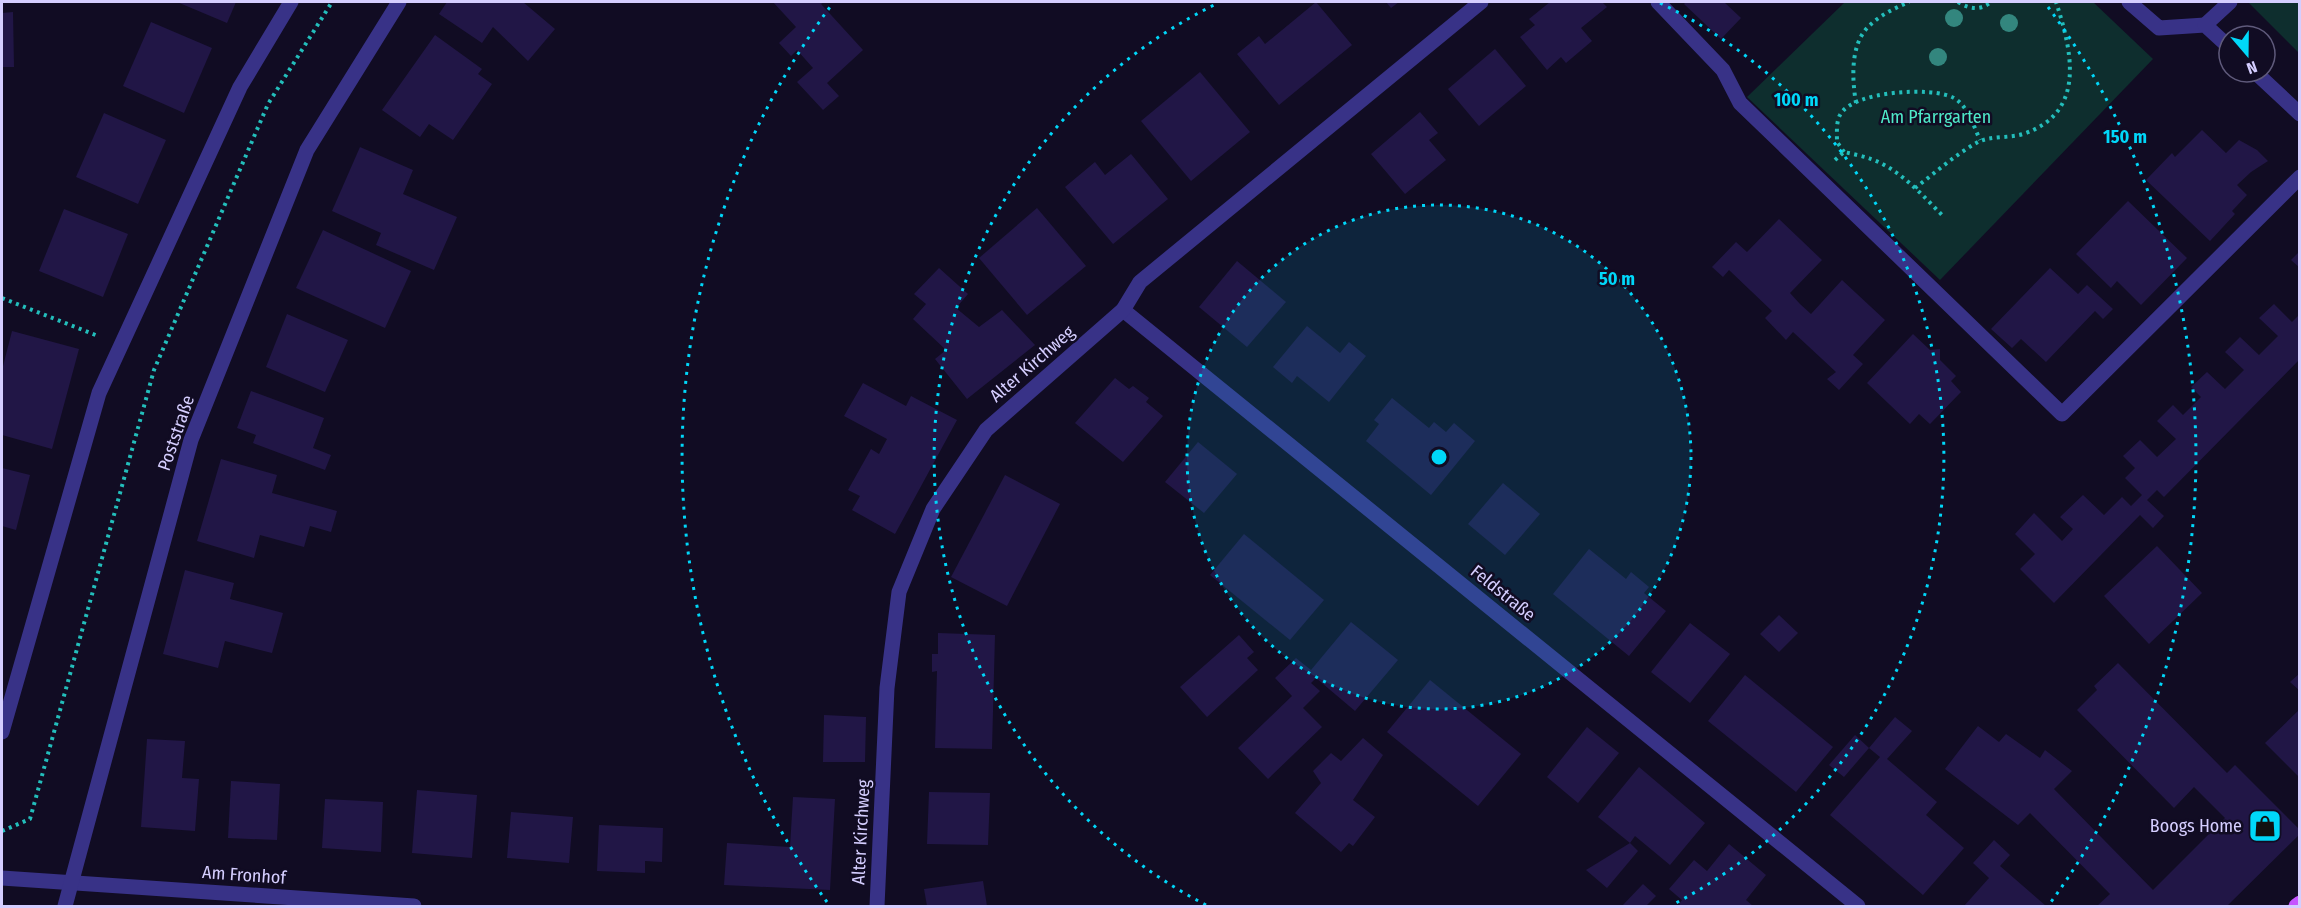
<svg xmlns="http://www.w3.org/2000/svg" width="2301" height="908" font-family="'Fira Sans Condensed',sans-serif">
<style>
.green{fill:#0e2e2e}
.building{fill:#211646}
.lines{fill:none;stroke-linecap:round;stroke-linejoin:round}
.path{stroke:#23bebb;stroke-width:4;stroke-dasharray:3 4.5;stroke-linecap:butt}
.minor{stroke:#383287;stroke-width:15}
.major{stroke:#c655ff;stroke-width:15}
.tree{fill:#33867e}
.ring{fill:none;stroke:#00d7f9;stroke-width:3;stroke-dasharray:3 6}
.labels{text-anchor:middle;stroke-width:5;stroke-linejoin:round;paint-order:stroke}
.park-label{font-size:18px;fill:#4feac9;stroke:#110c23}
.street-label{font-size:18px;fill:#d5ceff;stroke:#110c23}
.poi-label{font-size:18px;fill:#d5ceff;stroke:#110c23;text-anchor:end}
.centre{fill:#00d7f9;stroke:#110c23;stroke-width:3}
.ring-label{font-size:18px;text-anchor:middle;font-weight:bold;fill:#00d7f9;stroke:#110c23;stroke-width:5;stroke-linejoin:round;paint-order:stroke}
</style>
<rect width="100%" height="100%" fill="#110c23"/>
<g class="green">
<polygon points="1845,2 2093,2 2153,59 1940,280 1747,97"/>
<polygon points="2250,2 2299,2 2299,53 2249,3"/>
</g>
<g class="building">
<polygon points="177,2 236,2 227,23"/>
<polygon points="447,2 523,2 555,29 528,61 493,27 482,43 439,14"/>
<polygon points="773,2 824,2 821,4 863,50 827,83 839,96 823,110 797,82 813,68 797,50 791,56 779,43 796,27"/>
<polygon points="1316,2 1352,45 1279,105 1237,54 1259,36 1265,44"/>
<polygon points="1386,2 1399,2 1391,8"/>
<polygon points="1550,2 1602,2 1607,7 1581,28 1592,41 1566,63 1561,57 1547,70 1520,37 1535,25 1529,19"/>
<polygon points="1686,2 1724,2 1741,18 1721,39 1684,4"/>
<polygon points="13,12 14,67 2,67 2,13"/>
<polygon points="151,22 212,48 184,113 123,86"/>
<polygon points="435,35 482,69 478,74 492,84 453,140 429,124 420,137 382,110"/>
<polygon points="1495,49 1526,86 1479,126 1448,89"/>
<polygon points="1200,72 1250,132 1191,181 1141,121"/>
<polygon points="1420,112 1438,133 1429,140 1446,160 1405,194 1371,154"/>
<polygon points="104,113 166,140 138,204 76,177"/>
<polygon points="2202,130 2226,153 2239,140 2257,150 2268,161 2251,172 2237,185 2247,195 2232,211 2235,214 2210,241 2146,180 2172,153 2175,157"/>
<polygon points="360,147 413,170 403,194 457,217 434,270 376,245 381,233 332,211"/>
<polygon points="1131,154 1168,199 1113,244 1065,187 1095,162 1105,175"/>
<polygon points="2128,201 2187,258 2141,305 2117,281 2111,288 2076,254"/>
<polygon points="1037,208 1086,266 1027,315 979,258"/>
<polygon points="64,209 128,234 103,297 39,271"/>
<polygon points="1779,219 1822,260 1790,293 1800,304 1811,314 1842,280 1885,320 1853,355 1863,364 1839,390 1827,379 1836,372 1793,332 1786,340 1765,318 1772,311 1729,270 1723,277 1712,267 1736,242 1747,252"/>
<polygon points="323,230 411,271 385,328 296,288"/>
<polygon points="2300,251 2300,268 2291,260"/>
<polygon points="1237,261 1286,302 1247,347 1199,307"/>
<polygon points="939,268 968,294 956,308 979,327 1002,310 1035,345 967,399 935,359 946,350 913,319 926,304 914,294"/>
<polygon points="2050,268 2078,294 2087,285 2113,309 2103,319 2095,311 2046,362 2021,339 2012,348 1991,329"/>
<polygon points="2274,304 2292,322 2300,314 2300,359 2164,497 2157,490 2147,500 2164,516 2153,528 2140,515 2054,603 2020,569 2035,554 2015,534 2034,513 2062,541 2073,529 2060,517 2083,495 2104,515 2122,497 2131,506 2142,495 2125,478 2135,468 2123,456 2140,440 2157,457 2176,439 2157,421 2173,405 2183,415 2201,397 2191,387 2207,372 2225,389 2244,370 2225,352 2240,337 2259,355 2278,336 2259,318"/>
<polygon points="287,314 348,340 325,392 266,367"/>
<polygon points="1307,326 1340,353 1349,342 1366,356 1329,402 1297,376 1292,383 1273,367"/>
<polygon points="12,331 79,349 52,449 2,435 2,370"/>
<polygon points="1913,334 1930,350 1940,349 1940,360 1956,376 1951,381 1961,392 1930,424 1919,414 1910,424 1867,383"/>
<polygon points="1115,378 1129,389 1133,386 1149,398 1146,402 1163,416 1123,462 1075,423"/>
<polygon points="863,383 906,406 911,396 957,420 895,534 852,510 860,496 848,490 871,449 879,454 887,439 844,416"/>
<polygon points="251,391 324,418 313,448 331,455 325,470 253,443 256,435 237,428"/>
<polygon points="1392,398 1429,428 1434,422 1446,432 1454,423 1475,441 1431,495 1366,441 1379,424 1374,420"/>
<polygon points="1198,442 1237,474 1204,513 1165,482"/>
<polygon points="221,459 277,475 272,493 337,511 331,532 310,526 304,547 260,535 254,558 197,541"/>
<polygon points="2,468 30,475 16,530 2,526"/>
<polygon points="1005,475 1060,504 1007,606 951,577"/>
<polygon points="1503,483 1540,514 1505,555 1468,524"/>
<polygon points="1244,534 1324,600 1290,640 1210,575"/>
<polygon points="2157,546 2202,593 2149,644 2104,596"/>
<polygon points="1589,549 1626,579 1631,572 1649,587 1644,593 1666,611 1629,656 1553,594"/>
<polygon points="185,570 234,583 230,599 283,613 272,653 225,641 218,668 163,654"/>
<polygon points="1779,615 1798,633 1779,652 1760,634"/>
<polygon points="1351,622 1398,660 1355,711 1316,678 1311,683 1320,691 1303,708 1322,727 1268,779 1238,748 1292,696 1275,678 1296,658 1311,670"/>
<polygon points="1690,623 1730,654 1690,703 1651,672"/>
<polygon points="938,633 995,635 992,749 935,748 937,671 932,672 932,654 938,654"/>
<polygon points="1239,635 1254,652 1247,658 1258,670 1207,717 1180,687"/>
<polygon points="2118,663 2227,773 2235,765 2300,830 2300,834 2227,906 2097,906 2110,894 2030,813 2018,825 1945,769 1978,726 1999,742 2006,734 2040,758 2045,750 2072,771 2054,789 2153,890 2225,818 2194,787 2174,808 2077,710 2097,690 2094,686"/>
<polygon points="2300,673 2300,691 2290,682"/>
<polygon points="1745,675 1833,747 1796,792 1708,721"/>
<polygon points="1430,680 1521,754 1478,806 1387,732"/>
<polygon points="2300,709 2300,778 2265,743"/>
<polygon points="824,715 866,717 865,762 823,762"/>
<polygon points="1895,717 1912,731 1887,759 1937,802 1926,815 1964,848 1923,895 1830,815 1880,757 1869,748"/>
<polygon points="1587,727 1619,753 1578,803 1547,777"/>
<polygon points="1855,735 1869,748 1844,777 1829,765"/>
<polygon points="1363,738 1383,755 1353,800 1375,817 1353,846 1349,843 1341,852 1295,813 1321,783 1313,771 1331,753 1341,761"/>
<polygon points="147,739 185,741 182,778 199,779 195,831 141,827"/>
<polygon points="1639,767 1705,823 1670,865 1635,836 1630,843 1598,817"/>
<polygon points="231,781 280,784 277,840 228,838"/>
<polygon points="417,790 477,795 472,858 412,853"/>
<polygon points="929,792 990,793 988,845 927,844"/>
<polygon points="793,797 835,799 830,890 724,885 727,843 790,847"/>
<polygon points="325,799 383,802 381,852 322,848"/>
<polygon points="511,812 573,817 569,863 507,858"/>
<polygon points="599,825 663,828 662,862 645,861 645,873 597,871"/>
<polygon points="1994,840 2010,855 2000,866 2046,906 1964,906 1989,878 1973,863"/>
<polygon points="1630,843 1638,851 1607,888 1586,870"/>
<polygon points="1729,844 1766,875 1746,900 1753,906 1682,906 1679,904 1682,900 1669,889 1694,860 1707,871"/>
<polygon points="983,881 987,906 927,906 924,889"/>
<polygon points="1643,884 1656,896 1646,906 1622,906"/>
</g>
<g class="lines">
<g class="path">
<path d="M1958,2C1969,9 1980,11 1991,2"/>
<path d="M1856,103C1852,79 1850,44 1869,26C1880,15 1895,8 1909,2"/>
<path d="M1844,152L1837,142C1837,134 1836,122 1840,115C1852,91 1932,86 1954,98C1968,106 1974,127 1980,140"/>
<path d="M1835,160L1844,152C1853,154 1863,156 1871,159C1900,169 1923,196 1944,217"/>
<path d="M1915,188C1935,173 1956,154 1978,142C1989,136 2011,138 2023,134C2087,113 2072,51 2056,2"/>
<polyline points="2,298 98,336"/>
<polyline points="2,831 30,819 154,370 268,104 332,2"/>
</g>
<g class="minor">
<polyline points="1658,2 1723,70 1740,103 2062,414 2300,177"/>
<polyline points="2129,2 2159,28 2205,25 2229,47"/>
<polyline points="2205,25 2230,2"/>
<polyline points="2255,72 2300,114"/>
<polyline points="1123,310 1858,906"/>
<polyline points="2,732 99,393 240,87 291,2"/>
<polyline points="2,878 414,906"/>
<polyline points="65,906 191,440 307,150 399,2"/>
<polyline points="877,906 887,688 899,592 933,509 986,430 1123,310 1140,282 1481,2"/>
</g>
<polyline class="major" points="2296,906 2300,903"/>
</g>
<g class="tree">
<circle cx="1954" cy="18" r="9"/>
<circle cx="2009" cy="23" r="9"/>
<circle cx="1938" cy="57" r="9"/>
</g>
<circle cx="1439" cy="457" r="252" fill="#00d7f9" fill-opacity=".12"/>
<g class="ring">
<circle cx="1439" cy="457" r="252"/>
<path d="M1206 905A505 505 0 0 1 1218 3M1660 3A505 505 0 0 1 1672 905"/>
<path d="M827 902A757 757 0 0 1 830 7M2048 7A757 757 0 0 1 2051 902"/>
</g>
<defs>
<g id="shop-square" transform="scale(1.725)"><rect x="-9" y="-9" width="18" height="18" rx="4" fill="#00d7f9" stroke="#110c23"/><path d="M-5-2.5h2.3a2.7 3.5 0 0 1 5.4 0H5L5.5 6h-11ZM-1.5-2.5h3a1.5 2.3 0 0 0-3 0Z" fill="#111"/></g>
</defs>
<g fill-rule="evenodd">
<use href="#shop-square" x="2265" y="826"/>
</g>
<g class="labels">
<g class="park-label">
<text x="1936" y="123">Am Pfarrgarten</text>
</g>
<g class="street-label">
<text transform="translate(1032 364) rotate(-41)" y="6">Alter Kirchweg</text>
<text transform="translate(176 433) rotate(-71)" y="6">Poststraße</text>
<text transform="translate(1503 593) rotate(39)" y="6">Feldstraße</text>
<text transform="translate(861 832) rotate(-87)" y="6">Alter Kirchweg</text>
<text transform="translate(244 875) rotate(4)" y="6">Am Fronhof</text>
</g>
<g class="poi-label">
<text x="2242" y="832">Boogs Home</text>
</g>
</g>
<circle cx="1439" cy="457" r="9" class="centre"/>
<g class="ring-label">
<text x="1796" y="106">100 m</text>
<text x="2125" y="143">150 m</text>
<text x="1617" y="285">50 m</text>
</g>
<rect width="2301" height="908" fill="none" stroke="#d5ceff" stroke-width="6"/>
<g transform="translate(2247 54) rotate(160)"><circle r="28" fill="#110c23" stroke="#5f5a7b" stroke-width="1.5"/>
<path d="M0-4.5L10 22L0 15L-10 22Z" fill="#00d7f9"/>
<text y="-9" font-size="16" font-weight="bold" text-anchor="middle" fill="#d5ceff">N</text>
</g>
</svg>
